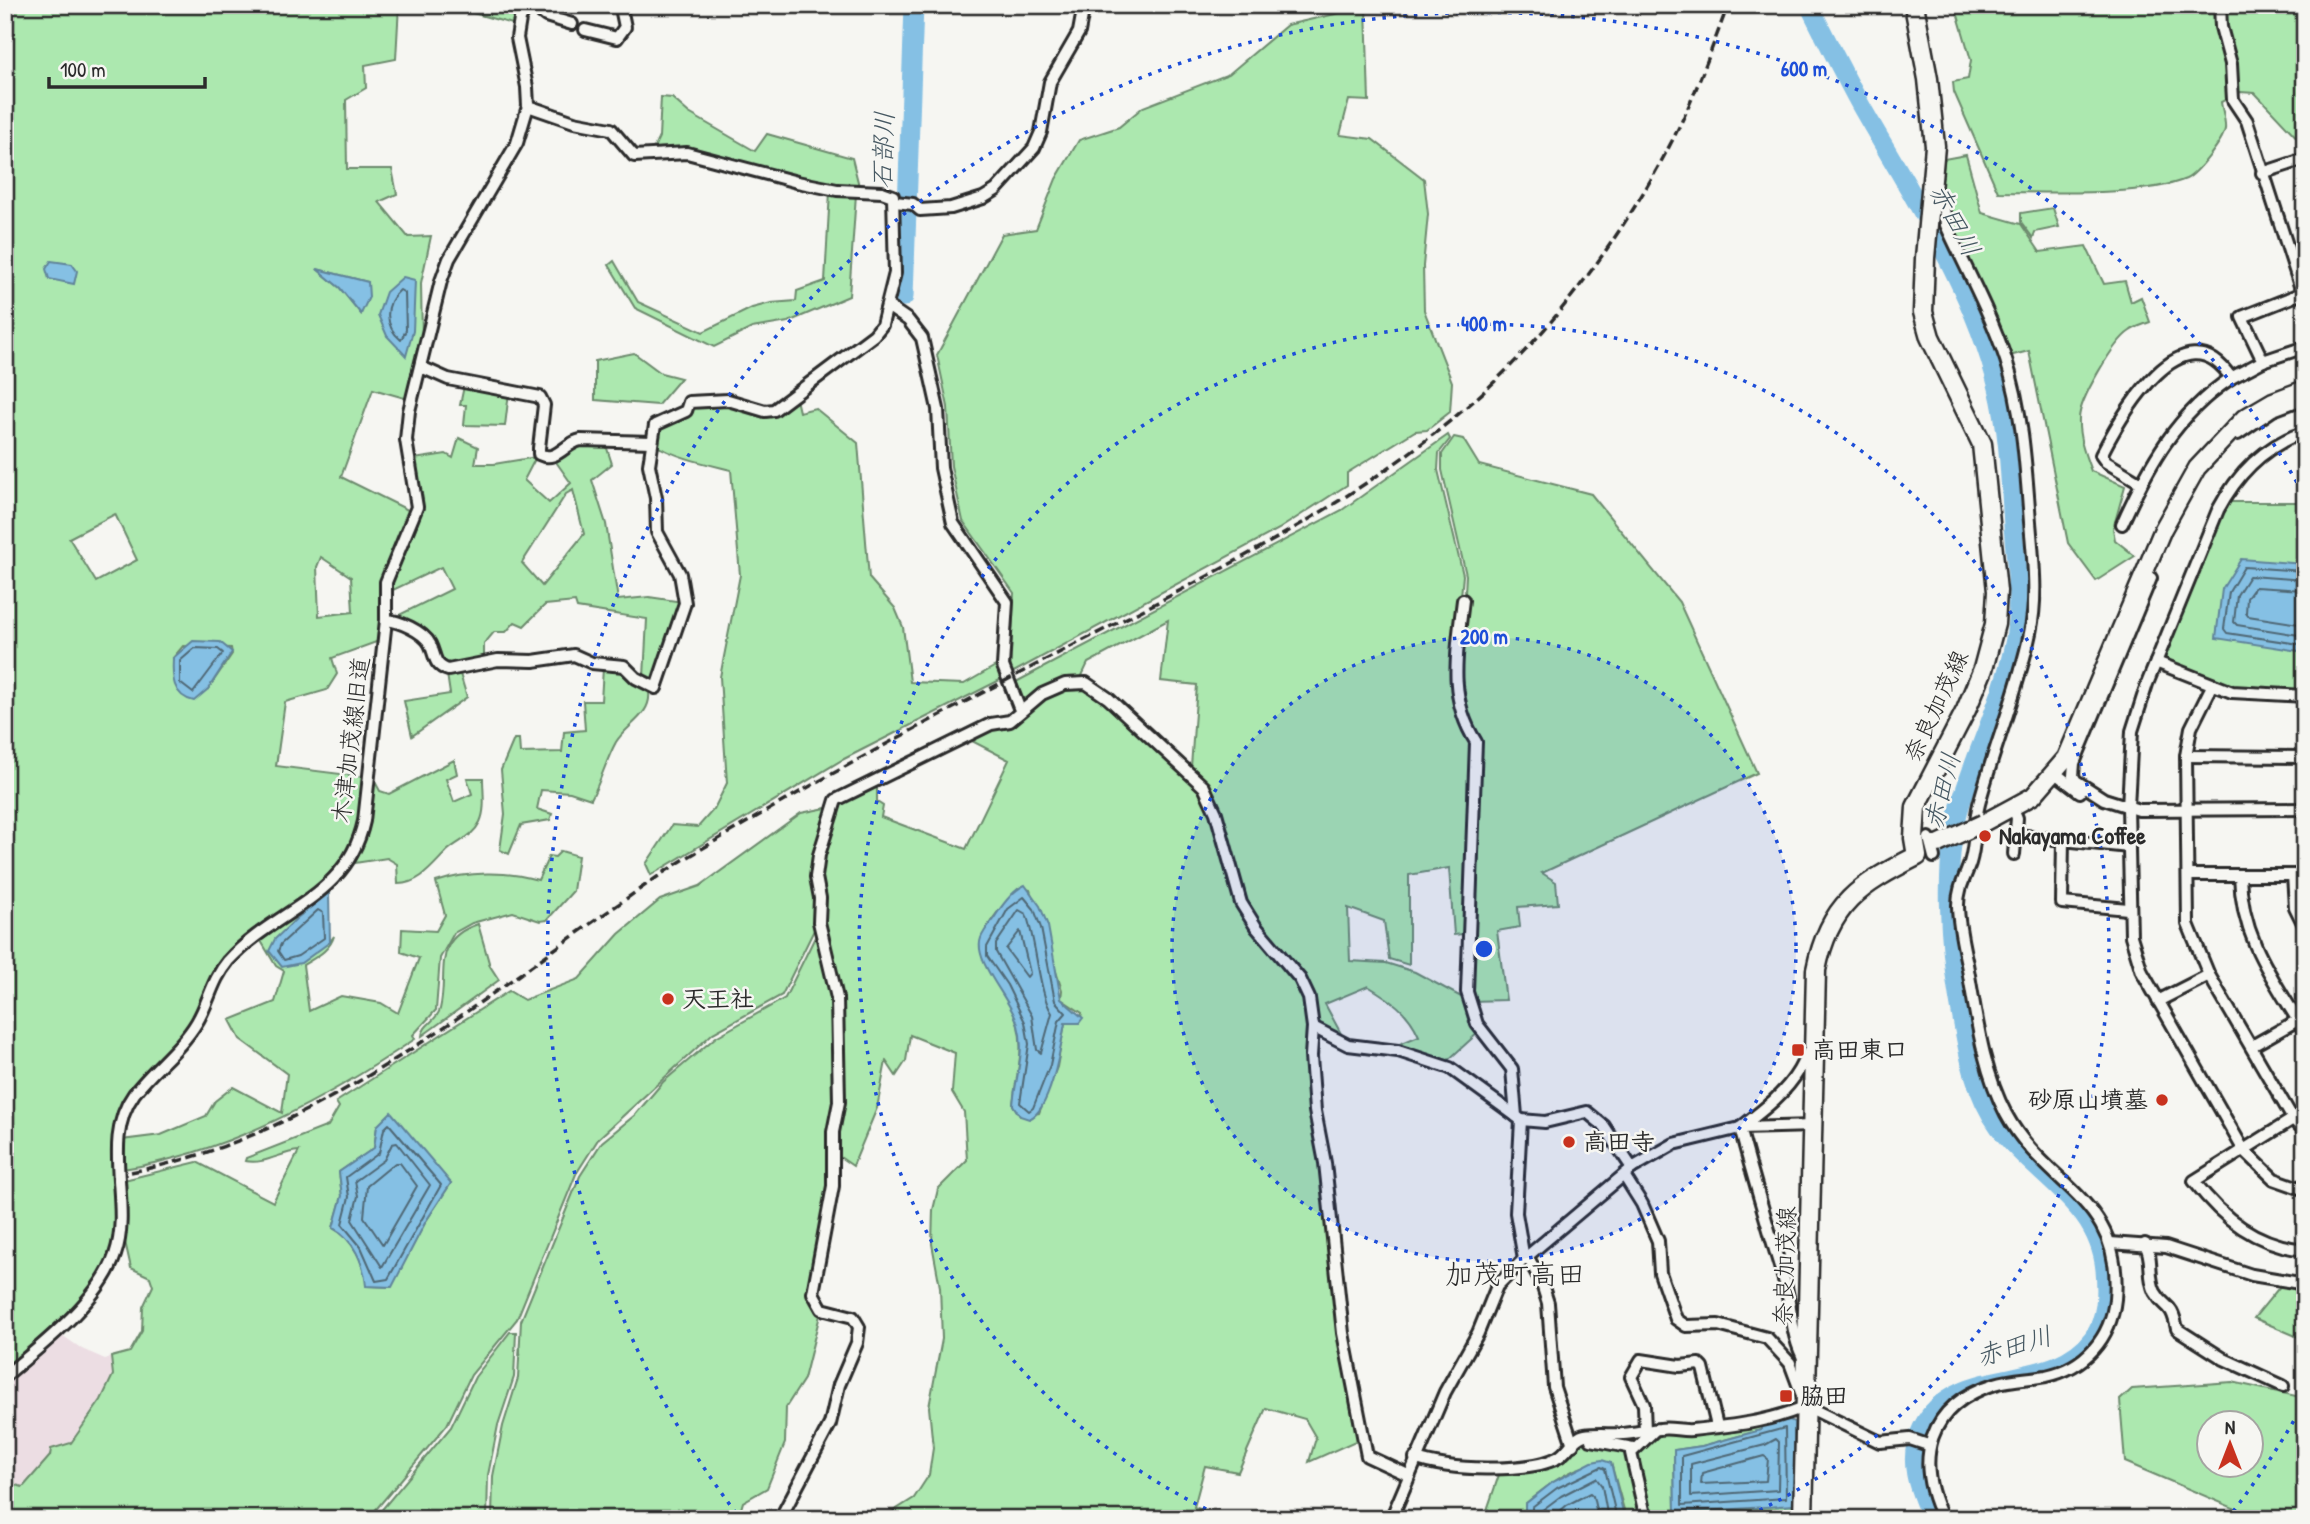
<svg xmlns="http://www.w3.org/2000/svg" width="2310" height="1524" font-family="'Patrick Hand','Klee One',sans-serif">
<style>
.built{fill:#ecdde3}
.green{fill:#ace8af;stroke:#6c8a6d;stroke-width:2;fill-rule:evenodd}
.water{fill:#85c0e4;stroke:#61849a;stroke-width:2}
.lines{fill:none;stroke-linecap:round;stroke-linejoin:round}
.shore{stroke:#4f6775;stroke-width:2}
.river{stroke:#85c0e4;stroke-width:19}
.street-casing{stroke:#2b2b2b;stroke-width:16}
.secondary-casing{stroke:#2b2b2b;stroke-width:21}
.primary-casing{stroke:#2b2b2b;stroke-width:23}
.street{stroke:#f6f6f2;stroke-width:10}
.secondary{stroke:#f6f6f2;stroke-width:16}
.primary{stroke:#f6f6f2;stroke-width:18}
.rail{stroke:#2b2b2b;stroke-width:3.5;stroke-dasharray:10 5;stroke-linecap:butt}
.secondary-bridge-casing{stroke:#2b2b2b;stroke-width:21;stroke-linecap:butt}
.secondary-bridge{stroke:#f6f6f2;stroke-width:16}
.ring{fill:none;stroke:#1d4ed8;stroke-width:3.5;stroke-dasharray:3.5 7}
.poi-dot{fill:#c8321e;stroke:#f6f6f2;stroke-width:2.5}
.labels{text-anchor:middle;stroke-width:5;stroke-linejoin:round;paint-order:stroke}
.street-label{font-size:24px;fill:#2b2b2b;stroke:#f6f6f2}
.poi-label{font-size:24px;font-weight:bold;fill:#2b2b2b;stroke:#f6f6f2;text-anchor:start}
.water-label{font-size:26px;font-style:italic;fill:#465862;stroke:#f6f6f2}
.quarter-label{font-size:28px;fill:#2b2b2b;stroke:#f6f6f2}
.centre{fill:#1d4ed8;stroke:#f6f6f2;stroke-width:3.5}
.ring-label{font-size:21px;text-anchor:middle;font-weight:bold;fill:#1d4ed8;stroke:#f6f6f2;stroke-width:5;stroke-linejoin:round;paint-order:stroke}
</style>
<rect width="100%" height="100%" fill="#f6f6f2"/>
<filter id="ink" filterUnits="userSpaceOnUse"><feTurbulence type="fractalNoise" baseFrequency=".0143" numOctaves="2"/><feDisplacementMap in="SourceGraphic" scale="14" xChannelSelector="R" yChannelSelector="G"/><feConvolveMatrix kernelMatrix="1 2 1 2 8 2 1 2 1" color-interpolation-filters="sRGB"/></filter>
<g filter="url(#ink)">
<polygon class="built" points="59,1333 82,1349 105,1359 111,1357 113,1375 101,1400 71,1443 52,1449 50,1456 23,1487 5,1482 5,1381"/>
<g class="green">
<path d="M5,5H399L396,59L365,65L366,88L346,100L347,169H392L397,194L379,202L408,237L431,236L421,283L422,340L408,399L373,389L341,477L412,512L385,569L379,641L332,658L337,674L327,690L285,702L276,766L365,777L357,838L338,870L228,955L208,982L190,1025L144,1077L121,1109L116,1229L111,1256L93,1287L55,1327L5,1370ZM317,269L368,282L361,314L340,288ZM115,514L137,560L96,582L69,538ZM321,557L351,577L353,612L319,616L317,567ZM183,646L231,648L232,654L208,689L173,658Z"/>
<polygon points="444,5 523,5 516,25"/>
<path d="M1955,5H2218L2228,64L2229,98L2221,102C2222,110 2226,121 2225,129C2223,141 2197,174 2186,179C2143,197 2046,192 1998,192L1954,92L1953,82L1968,79L1971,60Z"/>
<polygon points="2222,5 2305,5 2305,157 2302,143 2255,93 2240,92 2234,95"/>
<polygon points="1366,7 1369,101 1349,100 1340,135 1372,139 1424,179 1428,214 1423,266 1424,310 1452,382 1450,412 1427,430 1415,431 1347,473 1347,485 1279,529 1010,674 1014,593 963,521 951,466 948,407 937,355 1002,234 1036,229 1056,179 1079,140 1119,127 1143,107 1229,74 1287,25"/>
<polygon points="661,97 672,98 689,113 755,151 767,134 852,158 860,190 715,159 651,154 659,137"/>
<path d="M1966,155L1982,213L2021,224L2040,252L2086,246L2104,284L2125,281L2131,302L2141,297L2150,322C2143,325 2135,327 2130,331C2114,341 2079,400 2079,419C2078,437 2085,455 2091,471L2125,486L2113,529L2115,540L2135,556L2096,581L2068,543L2029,351L2005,357L1939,214L1944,159Z"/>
<polygon points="830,191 856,194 849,296 788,322 752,328 714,347 635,308 609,265 614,261 638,302 703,332 752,308 771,303 796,301 797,291 825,281"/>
<polygon points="2053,208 2059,227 2035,232 2033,238 2021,222 2021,213"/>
<polygon points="634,353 661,373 681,378 658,405 595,400 595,361"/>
<polygon points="464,386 509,392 505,426 464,425 466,405 460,405"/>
<path d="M796,399L799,412L815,408L858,443L869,578L895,608L903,627L910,682L964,684L999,664L1002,679L842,760L651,875L646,864L672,825L698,827L714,809L727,783L720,677L740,575L731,470C703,463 678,458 653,444L655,429L691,404L731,405L762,414Z"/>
<path d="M1448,435L1450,439L1439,453L1438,470L1463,575L1454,670L1473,740L1463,934L1454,935L1449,868L1409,875V965L1389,959L1384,921L1348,908L1350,961L1386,963L1415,972L1465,999L1479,1032L1445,1063L1392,1047L1419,1036C1408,1011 1391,1000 1368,986L1325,1004L1345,1041L1317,1026L1313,997L1245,901L1207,785L1191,767L1197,685L1161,681L1168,620L1088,663L1081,678L1048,686L1023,702L1014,683L1342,510Z"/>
<polygon points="1454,437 1463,439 1479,465 1591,494 1679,602 1757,773 1542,873 1556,882 1558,904 1518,907 1520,927 1497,931 1506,1000 1471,1001 1479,741 1459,701 1466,575 1442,470 1442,454"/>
<path d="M459,438L478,447L475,464H494L536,457L524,480L549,503L571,483L554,459L570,447L605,442L612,464L592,480L606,524L618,600L649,597L683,602L657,674L652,679L644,677L647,619L577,608L575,602L545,605L524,626L515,622L506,632H494L484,644V658L452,666L439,658L433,639L397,616L452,589L441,567L391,591C391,561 416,541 420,514C424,496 419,476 414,459L446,454L453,458ZM573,490L584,534L542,586L522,563L566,494Z"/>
<polygon points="2231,502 2305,502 2305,692 2239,690 2203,678 2163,658 2225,504"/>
<path d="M603,668L620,669L649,692C652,715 626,725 616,742C606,760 601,781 591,799L570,792L541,790L537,809L552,814L550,820L521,825L509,854L500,850L505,814L501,770L514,739H519L520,753L562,752L564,732L585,730L583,701H601Z"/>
<polygon points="447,674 460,674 467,697 412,736 404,701 450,694"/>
<path d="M1082,688L1130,722L1192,776L1210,802L1239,905L1301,986L1308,999L1309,1053L1360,1439L1309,1462L1316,1438L1305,1419L1266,1408L1238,1472L1205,1466L1194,1507L1227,1519H881L914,1498L929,1475L933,1448L929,1407L942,1339L940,1287L932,1244L933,1210L938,1189L967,1160L964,1112L952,1092L955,1053L910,1035L906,1061L896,1076L886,1061L877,1108L853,1166L837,1155L839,1035L823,925L820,867L839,802L877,783V802L883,806L881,817L966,849L1009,760L968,739C1003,720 1042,690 1082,688ZM1019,888L1030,890L1062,990L1061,999L1082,1013L1079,1023H1065L1057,1067L1039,1113L1020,1116L1013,1105C1015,1078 1025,1054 1018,1026C1001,955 943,966 1019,888Z"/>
<path d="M454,760L457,774L446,779L454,802L472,794L467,778H483C483,793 486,809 480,822C472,838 459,840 447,851C433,865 420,884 398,884L397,864L387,858L355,863L365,840L373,778L380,791L389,794Z"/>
<path d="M831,807L817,898L816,926L782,995L713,1033L599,1138L576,1174L517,1319L471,1375L447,1425L373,1513L365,1519H5V1482L23,1487L50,1456L51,1449L71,1443L101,1400L113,1375L111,1357L130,1352L142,1331L143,1307L153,1286L150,1277L131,1268L124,1237V1180L197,1162L273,1202L299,1151C280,1152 266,1165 245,1161L246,1158L328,1126L339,1107L336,1102L509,991L524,1000L579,979L619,934L660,900L700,886L801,813ZM377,1126L451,1183L426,1221L391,1287L367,1286C364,1264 354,1239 333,1228L342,1196L339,1172L374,1148Z"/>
<path d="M561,851L578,856L573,891L547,920L540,921L513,912L472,923L454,933L440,958L436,1010L413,1035L415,1039C326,1099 230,1152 123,1169L122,1140L161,1135L206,1116L215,1101L233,1087L282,1113L287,1074L240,1039L230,1020L275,1002L284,971L276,966L261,941L330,889L276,939L330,942L334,936C330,951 314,958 303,965L309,1011L341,996L381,1003L398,1013L419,958L401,952L402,929L436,931L445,915L436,882C467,871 507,871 538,880L549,856L555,857Z"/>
<path d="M478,924L490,966L499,980L422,1036C423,1024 437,1021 440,1009C449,973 430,940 478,924Z"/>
<polygon points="818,931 834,998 836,1091 831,1166 810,1288 821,1311 804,1379 786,1407 785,1443 767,1488 743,1502 738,1519 492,1519 493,1476 503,1426 518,1378 521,1321 580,1176 602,1142 635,1115 663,1082 716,1037 785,998"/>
<polygon points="2281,1285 2305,1289 2305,1340 2254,1318"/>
<polygon points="510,1332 516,1332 514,1377 498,1425 488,1475 487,1519 374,1519 451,1427 475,1377"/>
<path d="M2232,1382L2305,1398V1519H2248L2236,1509L2125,1462L2120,1400L2132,1389ZM2208,1422H2250V1464H2208Z"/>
<polygon points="1761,1425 1761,1430 1702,1446 1674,1450 1675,1513 1794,1505 1793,1519 1648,1519 1635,1449 1656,1433"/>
<path d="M1591,1441L1629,1449L1643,1519H1620L1624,1510L1611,1463C1579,1460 1549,1484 1525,1504V1519H1484L1500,1472L1546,1465L1580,1442Z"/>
</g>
<g class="water">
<polygon points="51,261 72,264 77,271 74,284 49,279 46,269"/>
<polygon points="317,269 368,282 369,297 361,314 340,288"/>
<polygon points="403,277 415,280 413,331 406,356 387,336 378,315 386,292"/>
<polygon points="2241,559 2305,564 2305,652 2216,638 2222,589"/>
<path d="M193,641L220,642L232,652L208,689L194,701C172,696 172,677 173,658Z"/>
<path d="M1025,885L1040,906L1048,926L1061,999L1083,1018L1079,1023H1065C1061,1045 1051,1111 1029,1119L1020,1116L1013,1105C1015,1078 1026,1053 1018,1025C1012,1000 972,961 981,938C984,930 991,923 996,915C1003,904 1013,890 1025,885Z"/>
<polygon points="329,893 330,942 301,963 282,967 269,951 275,939 297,918"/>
<path d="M391,1112L451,1183L426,1221L392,1287L366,1286C364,1264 354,1239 333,1228L342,1196L339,1172L374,1148L377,1126Z"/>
<polygon points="1790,1420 1794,1422 1794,1505 1675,1513 1674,1450 1702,1446 1761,1430 1761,1425"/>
<polygon points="1602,1460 1611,1463 1624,1516 1525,1519 1525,1504 1553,1482 1592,1462"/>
</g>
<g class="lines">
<g class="shore">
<path d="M400,290L405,293L406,330L401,340C384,326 384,304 400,290Z"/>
<polyline points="2305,571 2244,567 2229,592 2224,629 2227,633 2305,645"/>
<polyline points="2305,580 2249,576 2237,595 2234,622 2237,625 2305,636"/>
<polyline points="2305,590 2255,587 2247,598 2246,613 2248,616 2305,625"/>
<polygon points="195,648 218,649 223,653 193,693 180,683 180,661"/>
<polygon points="1024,897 1034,909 1041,928 1055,1001 1066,1013 1059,1021 1050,1065 1033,1108 1029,1111 1020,1103 1029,1044 1025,1022 1007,985 987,956 987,947 1008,909"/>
<polygon points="318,910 323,913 324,938 298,956 284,960 278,951 281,944"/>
<path d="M1019,910L1026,914C1036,939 1039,995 1052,1013L1041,1053L1037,1050L1032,1016L996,952V944Z"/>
<polygon points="1020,931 1030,973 1027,977 1006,949"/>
<polygon points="389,1124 441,1185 388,1279 376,1281 361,1247 342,1224 349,1197 346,1177 379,1153 384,1129"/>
<polygon points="397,1143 430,1185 382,1267 352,1220 358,1196 355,1181 384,1160 392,1144"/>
<polygon points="395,1163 400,1163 417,1186 383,1245 364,1217 367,1186"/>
<polygon points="1785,1428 1786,1498 1682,1505 1682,1456"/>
<polygon points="1776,1439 1779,1442 1778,1490 1691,1496 1691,1464 1765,1445"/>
<polygon points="1764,1456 1768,1459 1766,1481 1701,1484 1702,1473"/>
<polyline points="1532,1519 1532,1507 1557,1488 1601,1467 1605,1469 1617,1519"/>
<polyline points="1541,1519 1541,1511 1561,1496 1596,1478 1602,1486 1608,1519"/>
<polyline points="1551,1519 1567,1505 1590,1493 1593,1496 1598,1519"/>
</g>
<g class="river">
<path d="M1809,5C1826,39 1843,73 1861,106C1912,196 1973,286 1998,388C2009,433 2010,480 2013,526C2016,564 2021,600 2015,639C2004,699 1974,754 1958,813C1944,866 1949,941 1958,995C1966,1041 1971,1088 1999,1127C2035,1177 2099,1203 2105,1270C2107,1293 2107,1318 2093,1338C2051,1395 1956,1360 1922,1428C1906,1459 1918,1489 1932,1519"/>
<polyline points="904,297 914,5"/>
</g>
<g class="street-casing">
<g id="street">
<polyline points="532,5 546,16 572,24"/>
<polyline points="2220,5 2221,27 2231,64 2233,100 2247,121 2302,292"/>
<polyline points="585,30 617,38 625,27 621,8"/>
<polyline points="2262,173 2305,159"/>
<path d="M1933,190L1944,208L1946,225C1966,269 1991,314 2006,360C2023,412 2026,469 2030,522C2033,559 2038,596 2030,633C2018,691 1994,747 1979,804C1974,823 1976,844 1970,863C1965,878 1958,888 1958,905C1958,924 1963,945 1967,964C1976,1013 1982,1069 2006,1114C2045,1187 2124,1198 2115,1299C2111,1338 2085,1368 2046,1376C2029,1379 2011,1379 1995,1384C1927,1405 1914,1460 1943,1519"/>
<polyline points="895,202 913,204 920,210 951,208 983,198 996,190 1034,148 1041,132 1050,82 1079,32 1084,5"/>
<polyline points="889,307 908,320 922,338 938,409 941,468 953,523 1007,602 1003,666 1020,710"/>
<polyline points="2263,361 2305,347"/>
<path d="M421,367L448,379L540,397L544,405L539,448V454C557,463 564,443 581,440L652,442"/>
<path d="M2305,432C2265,445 2237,474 2218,510L2147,684L2132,731L2128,807L2131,936L2142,972L2243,1149L2274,1179L2305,1190"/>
<polyline points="2238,434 2273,410 2305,398"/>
<path d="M2141,483L2106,462L2101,455C2122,414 2184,307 2231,378L2263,361L2242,317L2305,292"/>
<path d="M2122,524C2149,464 2176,415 2231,378"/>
<polyline points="2151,578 2074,763 2073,776 2076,781 2104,799 2139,810 2305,809"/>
<path d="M1463,600C1457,651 1447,697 1476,742L1467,992L1477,1024L1512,1069L1516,1116L1521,1120L1516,1213L1524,1259"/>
<path d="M386,620C399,621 423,631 430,644C436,656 433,665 448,670L498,660L533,661L574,655L592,663L624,666L636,678L656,688L685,603L680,574L657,532L656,498L649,465L655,425L686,411L689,402L728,400L765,411L774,410L874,335L882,325L895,273L893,196L882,192L837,190L797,182L687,153L634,156L611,129L574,122L528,106"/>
<polyline points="2156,662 2232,692 2305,696"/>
<polyline points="2212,686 2191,728 2186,756 2188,924 2209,975 2293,1119 2305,1131"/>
<polyline points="2186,756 2305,757"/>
<polyline points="2055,773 2080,792"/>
<polyline points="2013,808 2017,818 2014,854"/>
<polyline points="2017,835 2063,840"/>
<polyline points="1929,838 1934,857"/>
<polyline points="2188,875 2305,875"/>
<path d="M2240,875C2241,939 2274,980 2305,1032"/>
<polyline points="2293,875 2295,907 2305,927"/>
<polyline points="2128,909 2062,903 2063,840 2129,847"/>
<polyline points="2158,1001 2209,975"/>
<polyline points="1313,1027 1348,1045 1398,1051 1450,1068 1516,1116"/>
<polyline points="2252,1046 2305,1016"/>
<path d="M2293,1119L2194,1181C2223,1219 2256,1245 2305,1250"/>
<polyline points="1521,1120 1545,1122 1587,1112 1604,1126 1632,1168"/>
<path d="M1740,1128C1754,1180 1769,1231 1785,1283C1792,1309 1791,1337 1805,1361"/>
<path d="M1740,1128C1762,1111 1785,1094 1799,1070C1806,1058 1804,1055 1816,1043"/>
<polyline points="1625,1177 1642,1204 1658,1241 1660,1273 1676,1319 1686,1326 1718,1325 1767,1338 1790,1363 1806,1406 1880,1442 1910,1439 1928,1445"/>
<polyline points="2110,1243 2166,1247 2252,1275 2305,1284"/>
<path d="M2145,1244C2154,1259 2147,1276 2155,1292C2166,1311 2171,1300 2177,1329L2224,1359L2283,1386"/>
<polyline points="1527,1256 1541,1281 1548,1303 1554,1387 1573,1445"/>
<path d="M5,1376C41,1346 100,1300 115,1255C133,1204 100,1141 134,1094C153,1069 181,1049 197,1022C209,1002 212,980 228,961C276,908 347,899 364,821L386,620V582L417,507L406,440L409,411L441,281L449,259L517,143L528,106L527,87L517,38L520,19L528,5"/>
<polyline points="1645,1431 1644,1405 1631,1377 1641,1360 1680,1366 1699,1364 1703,1368 1717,1426"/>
<polyline points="1591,1440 1633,1448"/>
<path d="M1415,1458C1445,1471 1528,1473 1557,1458C1568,1453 1573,1437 1585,1435C1598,1433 1611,1435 1623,1434C1635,1433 1648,1430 1660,1429C1670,1427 1681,1431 1692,1430C1731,1426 1770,1422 1806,1406"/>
<polyline points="780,1519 830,1424 839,1385 857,1343 859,1327 853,1317 822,1309 813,1293 833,1186 833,1132 839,1102 837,998 819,922 820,898 816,877 819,855 836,800 991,724 1010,721 1042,694 1065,684 1086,683 1108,698 1204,787 1216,813 1241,903 1256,927 1300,979 1309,998 1313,1027 1311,1056 1315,1111 1325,1163 1343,1333 1367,1456 1408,1475"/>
<polyline points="1391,1519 1445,1392 1478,1333 1497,1286 1524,1259 1632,1168 1674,1144 1740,1128 1813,1126"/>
<polyline points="1646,1519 1631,1453 1655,1430"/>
</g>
</g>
<g class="secondary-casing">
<polyline id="secondary" points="1983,823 2033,796 2066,758 2163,529 2197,468 2244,418 2273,401 2305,389"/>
</g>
<g class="primary-casing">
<path id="primary" d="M1803,1519L1816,970C1829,904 1860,885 1917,856L1914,838L1916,807L1966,710L1983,669L1995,624L1997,591L1982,444L1930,337L1923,312L1925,258L1935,146L1928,79L1914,5"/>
</g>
<use href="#street" class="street"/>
<use href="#secondary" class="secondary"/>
<use href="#primary" class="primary"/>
<path class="rail" d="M131,1172C312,1138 462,1013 610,910C638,891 665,870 695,853C820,778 950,709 1080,642C1218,571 1361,502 1478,397C1561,323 1641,211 1687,110C1702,76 1715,40 1728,5"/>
<g class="secondary-bridge-casing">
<polyline id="secondary-bridge" points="1938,844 1983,823"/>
</g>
<use href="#secondary-bridge" class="secondary-bridge"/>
</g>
</g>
<circle cx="1484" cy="949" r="312" fill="#1d4ed8" fill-opacity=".12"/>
<g class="ring">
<circle cx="1484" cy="949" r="312"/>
<path d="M1225 1518A625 625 0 1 1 1743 1518"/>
<path d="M2304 1403A937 937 0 0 1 2232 1513M736 1513A937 937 0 1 1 2304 495"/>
</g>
<g class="poi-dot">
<circle cx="1985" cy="836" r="7"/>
<circle cx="668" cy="999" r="7"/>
<rect x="1791" y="1043" width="14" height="14" rx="3.5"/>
<circle cx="2162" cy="1100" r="7"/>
<circle cx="1569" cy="1142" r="7"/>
<rect x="1779" y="1389" width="14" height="14" rx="3.5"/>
</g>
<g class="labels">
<g class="street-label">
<text transform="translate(1936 706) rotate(-65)" y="8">奈良加茂線</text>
<text transform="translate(351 740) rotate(-83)" y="8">木津加茂線旧道</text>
<text transform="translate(1785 1266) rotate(-88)" y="8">奈良加茂線</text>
</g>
<g class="poi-label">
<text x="1999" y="844">Nakayama Coffee</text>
<text x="682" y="1007">天王社</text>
<text x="1812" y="1058">高田東口</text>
<text x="2148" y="1108" text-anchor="end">砂原山墳墓</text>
<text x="1583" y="1150">高田寺</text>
<text x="1800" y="1404">脇田</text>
</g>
<g class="water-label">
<text transform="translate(883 150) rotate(-88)" y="9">石部川</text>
<text transform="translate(1955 220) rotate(62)" y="9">赤田川</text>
<text transform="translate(1942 791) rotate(-76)" y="9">赤田川</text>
<text transform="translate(2014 1346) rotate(-17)" y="9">赤田川</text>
</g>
<g class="quarter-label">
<text x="1515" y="1284">加茂町高田</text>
</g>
</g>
<circle cx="1484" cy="949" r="10" class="centre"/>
<g class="ring-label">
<text x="1804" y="76">600 m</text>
<text x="1484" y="331">400 m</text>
<text x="1484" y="644">200 m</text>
</g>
<rect width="2310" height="1524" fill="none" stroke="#f6f6f2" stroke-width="28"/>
<rect x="14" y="14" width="2282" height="1496" fill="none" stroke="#2b2b2b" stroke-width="2.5" filter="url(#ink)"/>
<g transform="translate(2230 1444)"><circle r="33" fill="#f6f6f2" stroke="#a5a5a2" stroke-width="2"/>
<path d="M0-5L12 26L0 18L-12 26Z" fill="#c8321e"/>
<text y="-10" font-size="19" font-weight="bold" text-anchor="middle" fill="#2b2b2b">N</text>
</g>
<path d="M49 77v10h156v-10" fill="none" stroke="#2b2b2b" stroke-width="3.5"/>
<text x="60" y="77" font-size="21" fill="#2b2b2b" stroke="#f6f6f2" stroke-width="5" paint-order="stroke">100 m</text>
</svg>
